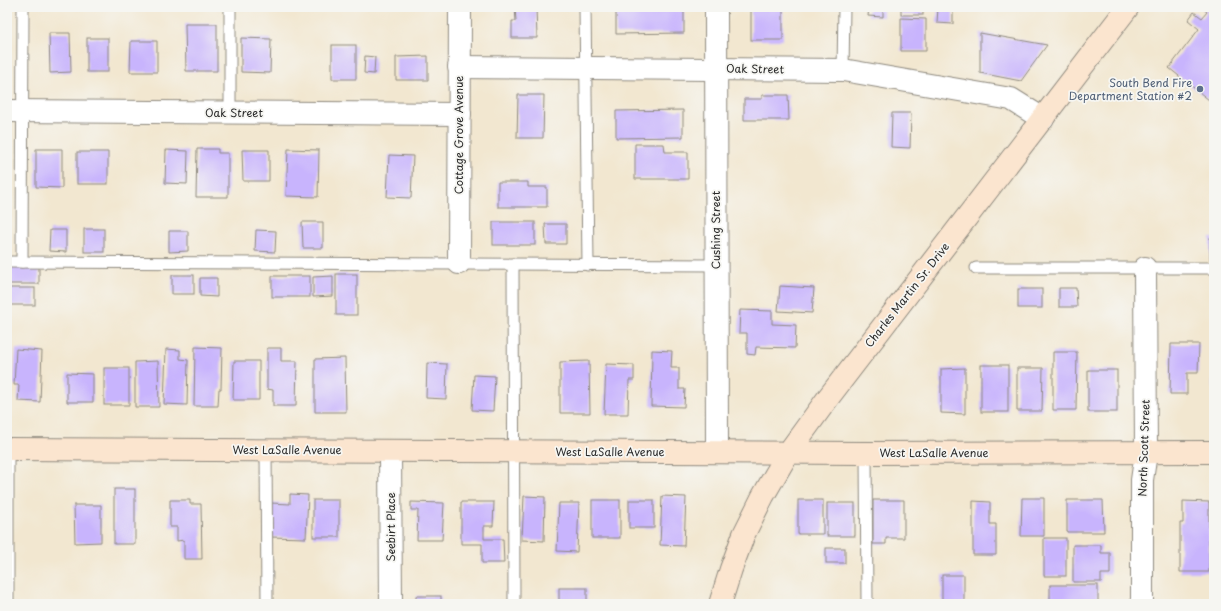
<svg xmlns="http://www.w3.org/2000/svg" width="1221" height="611" font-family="'Playpen Sans',sans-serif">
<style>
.building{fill:#c8b4fd}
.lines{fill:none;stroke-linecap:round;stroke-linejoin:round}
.lane-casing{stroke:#8e897e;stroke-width:13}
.street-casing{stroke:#8e897e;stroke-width:24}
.secondary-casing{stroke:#8e897e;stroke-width:24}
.lane{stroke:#fff;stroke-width:11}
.street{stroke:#fff;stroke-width:22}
.secondary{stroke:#fbe5cf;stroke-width:22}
.service-dot{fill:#5c6f8a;stroke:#f6f6f2;stroke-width:1.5}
.labels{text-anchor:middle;stroke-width:3.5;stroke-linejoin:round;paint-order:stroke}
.street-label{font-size:11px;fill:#2b2b2b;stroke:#f6f6f2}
.service-label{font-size:11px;fill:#4e5e75;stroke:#f6f6f2;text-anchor:end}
</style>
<rect width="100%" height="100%" fill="#f6f6f2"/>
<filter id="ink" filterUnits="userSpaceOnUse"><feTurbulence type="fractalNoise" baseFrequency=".025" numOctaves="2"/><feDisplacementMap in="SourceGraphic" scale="8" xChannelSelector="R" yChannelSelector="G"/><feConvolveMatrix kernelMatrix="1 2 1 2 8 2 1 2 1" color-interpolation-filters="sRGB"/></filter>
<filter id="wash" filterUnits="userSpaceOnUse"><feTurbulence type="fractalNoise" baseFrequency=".012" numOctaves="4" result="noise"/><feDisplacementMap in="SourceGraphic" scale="16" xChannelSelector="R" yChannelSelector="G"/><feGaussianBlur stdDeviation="0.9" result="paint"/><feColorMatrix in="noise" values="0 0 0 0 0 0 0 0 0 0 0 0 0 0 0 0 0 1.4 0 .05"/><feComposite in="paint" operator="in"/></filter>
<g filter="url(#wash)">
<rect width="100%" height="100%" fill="#f2e7d0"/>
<g id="blocks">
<g class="building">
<polygon points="515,7 536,7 537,38 512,38 512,21 516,21"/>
<polygon points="616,7 684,7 684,33 616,34"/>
<rect x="751" y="7" width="32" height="33"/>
<polygon points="869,7 883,7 883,17 868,16"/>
<rect x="901" y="7" width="22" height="8"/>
<polygon points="938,7 953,7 953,24 937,23"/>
<polygon points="1201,7 1214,7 1214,104 1169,68 1199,29 1188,20 1194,12 1202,18 1207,12"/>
<polygon points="901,18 926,19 926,51 901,51"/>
<polygon points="185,24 217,24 217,71 186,71"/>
<polygon points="49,33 70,33 71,72 50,73"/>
<polygon points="980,33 1047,45 1021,81 980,73"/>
<polygon points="7,36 8,36 9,77 7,77"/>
<rect x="87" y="38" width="21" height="34"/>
<polygon points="241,38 271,39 270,73 241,72"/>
<polygon points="131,41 157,41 157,72 130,72"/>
<rect x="332" y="45" width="24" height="34"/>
<polygon points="365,56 375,57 374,74 364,73"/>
<polygon points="428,56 428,80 396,80 396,57"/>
<polygon points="518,95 544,95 543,138 517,138"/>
<polygon points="762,95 788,95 789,120 744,120 744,99 762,99"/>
<polygon points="683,110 683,137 616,138 616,111"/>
<polygon points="892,113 911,113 910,148 891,147"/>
<polygon points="635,144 664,144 665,152 688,152 688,179 635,179"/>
<polygon points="36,149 62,149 62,188 36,187"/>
<polygon points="197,149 218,149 218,153 228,153 228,197 196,197"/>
<polygon points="288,149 319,150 318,197 286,196"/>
<polygon points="166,150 188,151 187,184 165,183"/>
<polygon points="242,150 269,150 269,181 243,181"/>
<rect x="77" y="152" width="31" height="32"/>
<polygon points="389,155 413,156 411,198 387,197"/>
<polygon points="498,182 528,182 528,187 547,187 547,207 498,207"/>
<polygon points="302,222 323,222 323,248 303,248"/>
<rect x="493" y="222" width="42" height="23"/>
<polygon points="545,224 566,224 566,244 546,244"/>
<rect x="84" y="229" width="20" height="23"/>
<polygon points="50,230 66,230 66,252 49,251"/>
<polygon points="256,230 276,231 275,252 255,251"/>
<polygon points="169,231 188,231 188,251 169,252"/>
<rect x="1210" y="238" width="4" height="22"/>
<rect x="7" y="267" width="32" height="17"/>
<rect x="336" y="274" width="21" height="41"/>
<rect x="172" y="275" width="22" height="19"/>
<rect x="272" y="276" width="38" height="21"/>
<polygon points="333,276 333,296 313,297 313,277"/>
<polygon points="200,278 217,278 217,297 200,296"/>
<polygon points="780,286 814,288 812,313 778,311"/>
<rect x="7" y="288" width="28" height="17"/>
<polygon points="1059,288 1076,288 1077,307 1059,307"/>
<rect x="1018" y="289" width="24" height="19"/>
<polygon points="740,310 772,311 772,324 796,325 795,348 756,347 755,355 747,354 747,333 739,333"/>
<polygon points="1171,344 1199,344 1198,373 1187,373 1187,394 1170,394"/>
<polygon points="1212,345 1214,345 1214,386 1212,387"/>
<polygon points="195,347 222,348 221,389 219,389 218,406 194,406"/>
<polygon points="267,348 281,348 281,361 297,361 296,406 273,406 273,390 267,389"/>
<polygon points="16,349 42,351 40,402 18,401 19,385 14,385"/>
<polygon points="166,349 180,350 180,359 188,360 187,405 164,404"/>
<polygon points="652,350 672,351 671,368 679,368 679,389 685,389 684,407 651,406"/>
<polygon points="1053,352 1077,352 1076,410 1053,410"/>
<polygon points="345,358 346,412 315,412 315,359"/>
<polygon points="158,361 159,407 135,407 135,362"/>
<polygon points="234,361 259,361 259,400 233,400"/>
<polygon points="589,361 590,413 560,413 560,362"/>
<polygon points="427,363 447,364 446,399 426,398"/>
<polygon points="606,364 634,365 634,380 629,380 628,414 604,414"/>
<rect x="981" y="365" width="27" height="47"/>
<rect x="104" y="368" width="25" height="37"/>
<polygon points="965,368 965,414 941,413 941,369"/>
<polygon points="1017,368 1043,368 1042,411 1017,411"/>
<rect x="1088" y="370" width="29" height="42"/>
<polygon points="67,373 93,374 93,402 67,402"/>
<polygon points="474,375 495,376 493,411 472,410"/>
<rect x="114" y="489" width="21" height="55"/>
<polygon points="290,494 308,495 306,538 270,537 271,503 290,504"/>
<polygon points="524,496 545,497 544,541 522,540"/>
<polygon points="662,496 686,497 684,546 660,545"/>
<polygon points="1022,498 1044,498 1044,536 1021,536"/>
<polygon points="170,500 190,500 190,504 201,504 202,559 184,559 184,540 177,541 177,527 170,527"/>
<rect x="313" y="500" width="26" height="37"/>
<rect x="592" y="500" width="28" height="38"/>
<rect x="629" y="500" width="25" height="28"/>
<rect x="798" y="500" width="25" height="34"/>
<polygon points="873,500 904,500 904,538 886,538 886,544 873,544"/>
<polygon points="1067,500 1103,500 1104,532 1067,532"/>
<polygon points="973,501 990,502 990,524 996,524 996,555 973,555"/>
<polygon points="1183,501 1209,502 1209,572 1180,572 1180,523 1183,523"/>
<polygon points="411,502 444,503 442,540 417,540 418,510 411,510"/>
<polygon points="461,502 494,502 493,526 484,526 484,539 503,539 504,563 482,563 482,544 461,544"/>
<polygon points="559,503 579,503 577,552 557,551"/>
<rect x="827" y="503" width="28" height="33"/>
<polygon points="74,505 101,505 101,542 75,543"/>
<rect x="1044" y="538" width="22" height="38"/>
<polygon points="1073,545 1101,545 1101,553 1110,553 1110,574 1101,574 1101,582 1073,582"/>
<rect x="826" y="548" width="19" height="15"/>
<rect x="942" y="575" width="22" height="29"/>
<rect x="1050" y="585" width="48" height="19"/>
<rect x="559" y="588" width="28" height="16"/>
<rect x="416" y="596" width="25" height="8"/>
</g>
</g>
</g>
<g filter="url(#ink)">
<use href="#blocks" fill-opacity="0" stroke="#8e897e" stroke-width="1"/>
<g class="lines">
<g class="lane-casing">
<g id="lane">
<polyline points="585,7 588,265"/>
<polyline points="843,70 844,7"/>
<polyline points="230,113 230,7"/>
<polyline points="7,262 716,265"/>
<polyline points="22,262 23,7"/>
<polyline points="513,264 514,604"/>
<polyline points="976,268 1214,268"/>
<polyline points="8,449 8,604"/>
<polyline points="266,450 267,604"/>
<polyline points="866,453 867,604"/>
</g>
</g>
<g class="street-casing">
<g id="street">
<polyline points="716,7 717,452"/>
<polyline points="459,67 843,70 1011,99 1043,119"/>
<polyline points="7,111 460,114"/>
<polyline points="459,263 460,7"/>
<polyline points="390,451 391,604"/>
<polyline points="1142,604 1142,480 1146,453 1145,268"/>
</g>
</g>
<g class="secondary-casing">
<g id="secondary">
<polyline points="7,449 866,453 1214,452"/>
<polyline points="720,604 731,569 744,534 763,496 788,453 828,398 1128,7"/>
</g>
</g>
<use href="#lane" class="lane"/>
<use href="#street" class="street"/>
<use href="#secondary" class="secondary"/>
</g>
</g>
<circle class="service-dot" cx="1200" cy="89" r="4"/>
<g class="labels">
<g class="street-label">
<text transform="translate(755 69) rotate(1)" y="4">Oak Street</text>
<text x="234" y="117">Oak Street</text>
<text transform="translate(459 135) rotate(-90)" y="4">Cottage Grove Avenue</text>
<text transform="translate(716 230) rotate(-90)" y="4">Cushing Street</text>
<text transform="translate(907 295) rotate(-52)" y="4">Charles Martin Sr. Drive</text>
<text transform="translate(1144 448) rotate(-88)" y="4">North Scott Street</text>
<text x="287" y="454">West LaSalle Avenue</text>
<text x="610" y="456">West LaSalle Avenue</text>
<text x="934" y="457">West LaSalle Avenue</text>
<text transform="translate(391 527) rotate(-90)" y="4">Seebirt Place</text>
</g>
<g class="service-label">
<text x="1192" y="87">South Bend Fire<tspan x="1192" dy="13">Department Station #2</tspan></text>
</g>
</g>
<rect width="1221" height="611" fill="none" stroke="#f6f6f2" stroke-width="24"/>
</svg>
